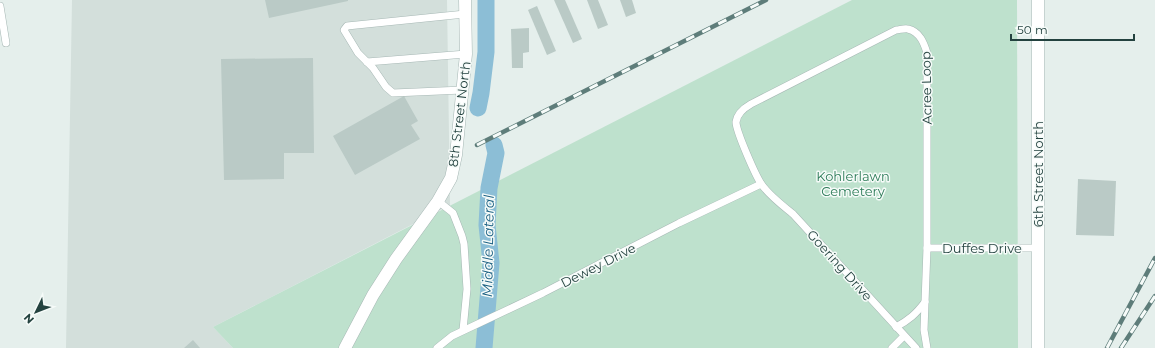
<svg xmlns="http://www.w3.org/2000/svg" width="1155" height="348" font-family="Montserrat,sans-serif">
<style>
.built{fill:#d3dfdb}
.green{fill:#bee1cd}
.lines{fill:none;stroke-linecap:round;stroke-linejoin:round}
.canal{stroke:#8cbed6;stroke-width:17}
.building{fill:#bacac6}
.service-casing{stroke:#a7b8b5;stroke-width:8}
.minor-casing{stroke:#a7b8b5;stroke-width:13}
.tertiary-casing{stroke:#a7b8b5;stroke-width:13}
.service{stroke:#fff;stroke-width:7}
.minor{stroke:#fff;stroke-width:12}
.tertiary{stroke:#fff;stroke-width:12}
.rail-casing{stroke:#5e7d7a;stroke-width:4.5}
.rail{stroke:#f6fbf9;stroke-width:3;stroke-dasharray:9;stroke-linecap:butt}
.labels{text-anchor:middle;stroke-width:3;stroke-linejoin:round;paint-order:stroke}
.street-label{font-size:13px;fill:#23423f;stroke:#f6fbf9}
.park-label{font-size:13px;fill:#2b7b57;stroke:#f6fbf9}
.water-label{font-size:14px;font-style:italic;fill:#195f82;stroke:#f6fbf9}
</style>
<rect width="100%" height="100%" fill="#e5efec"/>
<polygon class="built" points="72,0 447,0 450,205 213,327 233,348 66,348"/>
<polygon class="green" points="852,0 1017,0 1018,348 233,348 213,327"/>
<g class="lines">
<g class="canal">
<polyline points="478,108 481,93 486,52 486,0"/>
<polyline points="484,348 491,263 487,225 489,188 496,153 494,145"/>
</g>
</g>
<g class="building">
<polygon points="265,0 348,0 348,1 269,18"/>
<polygon points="554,0 565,0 582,39 573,43"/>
<polygon points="587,0 598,0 608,25 598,29"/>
<polygon points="620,0 632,0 636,13 626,17"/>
<polygon points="537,6 556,51 547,55 528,10"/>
<polygon points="529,28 529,52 523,53 523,68 512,68 511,29"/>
<polygon points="313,58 314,153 284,153 284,179 224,180 221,59"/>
<polygon points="404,96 418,121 411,125 420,139 355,175 333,136"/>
<polygon points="1078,179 1116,181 1114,236 1076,235"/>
<polygon points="193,340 200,348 184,348"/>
</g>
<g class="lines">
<g class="service-casing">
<g id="service">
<polyline points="0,6 6,43"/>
<polyline points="367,62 466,54"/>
<polyline points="463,90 393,93 386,87 373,68 358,53 344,30 347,26 465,14"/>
<polyline points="438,201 453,213 462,236 464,244 467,289 463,330"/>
<polyline points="927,248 1038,248"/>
<path d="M896,327C909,320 916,314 925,302"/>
<polyline points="437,348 452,336 543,293 679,223 761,184"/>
<polyline points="892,348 904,336"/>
<path d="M916,348L793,214C782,205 770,196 762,185C756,177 736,131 736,122C737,114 744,108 751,104L896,30C899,30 905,28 908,29C920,32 924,43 927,53V248L924,330L927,348"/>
</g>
</g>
<g class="minor-casing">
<polyline id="minor" points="345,348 373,295 396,259 438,201 451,178 456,155 466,54 465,0"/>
</g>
<g class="tertiary-casing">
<polyline id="tertiary" points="1038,348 1038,0"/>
</g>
<use href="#service" class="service"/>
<use href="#minor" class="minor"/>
<use href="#tertiary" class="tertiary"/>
<g class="rail-casing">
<g id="rail">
<polyline points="477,145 766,0"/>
<polyline points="1107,348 1155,258"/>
<polyline points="1121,348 1155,296"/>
</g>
</g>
<use href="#rail" class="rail"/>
</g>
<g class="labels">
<g class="street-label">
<text transform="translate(926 88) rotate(-91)" y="5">Acree Loop</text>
<text transform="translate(459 114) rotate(-83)" y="5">8th Street North</text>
<text transform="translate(1038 174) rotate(-90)" y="5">6th Street North</text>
<text x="982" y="253">Duffes Drive</text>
<text transform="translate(598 265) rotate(-27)" y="5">Dewey Drive</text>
<text transform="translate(840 265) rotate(48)" y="5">Goering Drive</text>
</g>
<g class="park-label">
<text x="853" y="181">Kohlerlawn<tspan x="853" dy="15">Cemetery</tspan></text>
</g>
<g class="water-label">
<text transform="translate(488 246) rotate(-89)" y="5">Middle Lateral</text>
</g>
</g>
<g transform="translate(36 312) rotate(227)" stroke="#f6fbf9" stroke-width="3" paint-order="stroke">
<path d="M0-3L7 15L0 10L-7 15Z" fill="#23423f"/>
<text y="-6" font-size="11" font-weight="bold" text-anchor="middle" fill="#23423f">N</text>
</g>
<path d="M1011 34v6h123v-6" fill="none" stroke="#23423f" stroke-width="2"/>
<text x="1017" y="34" font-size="12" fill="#23423f" stroke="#f6fbf9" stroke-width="3" paint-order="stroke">50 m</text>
</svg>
